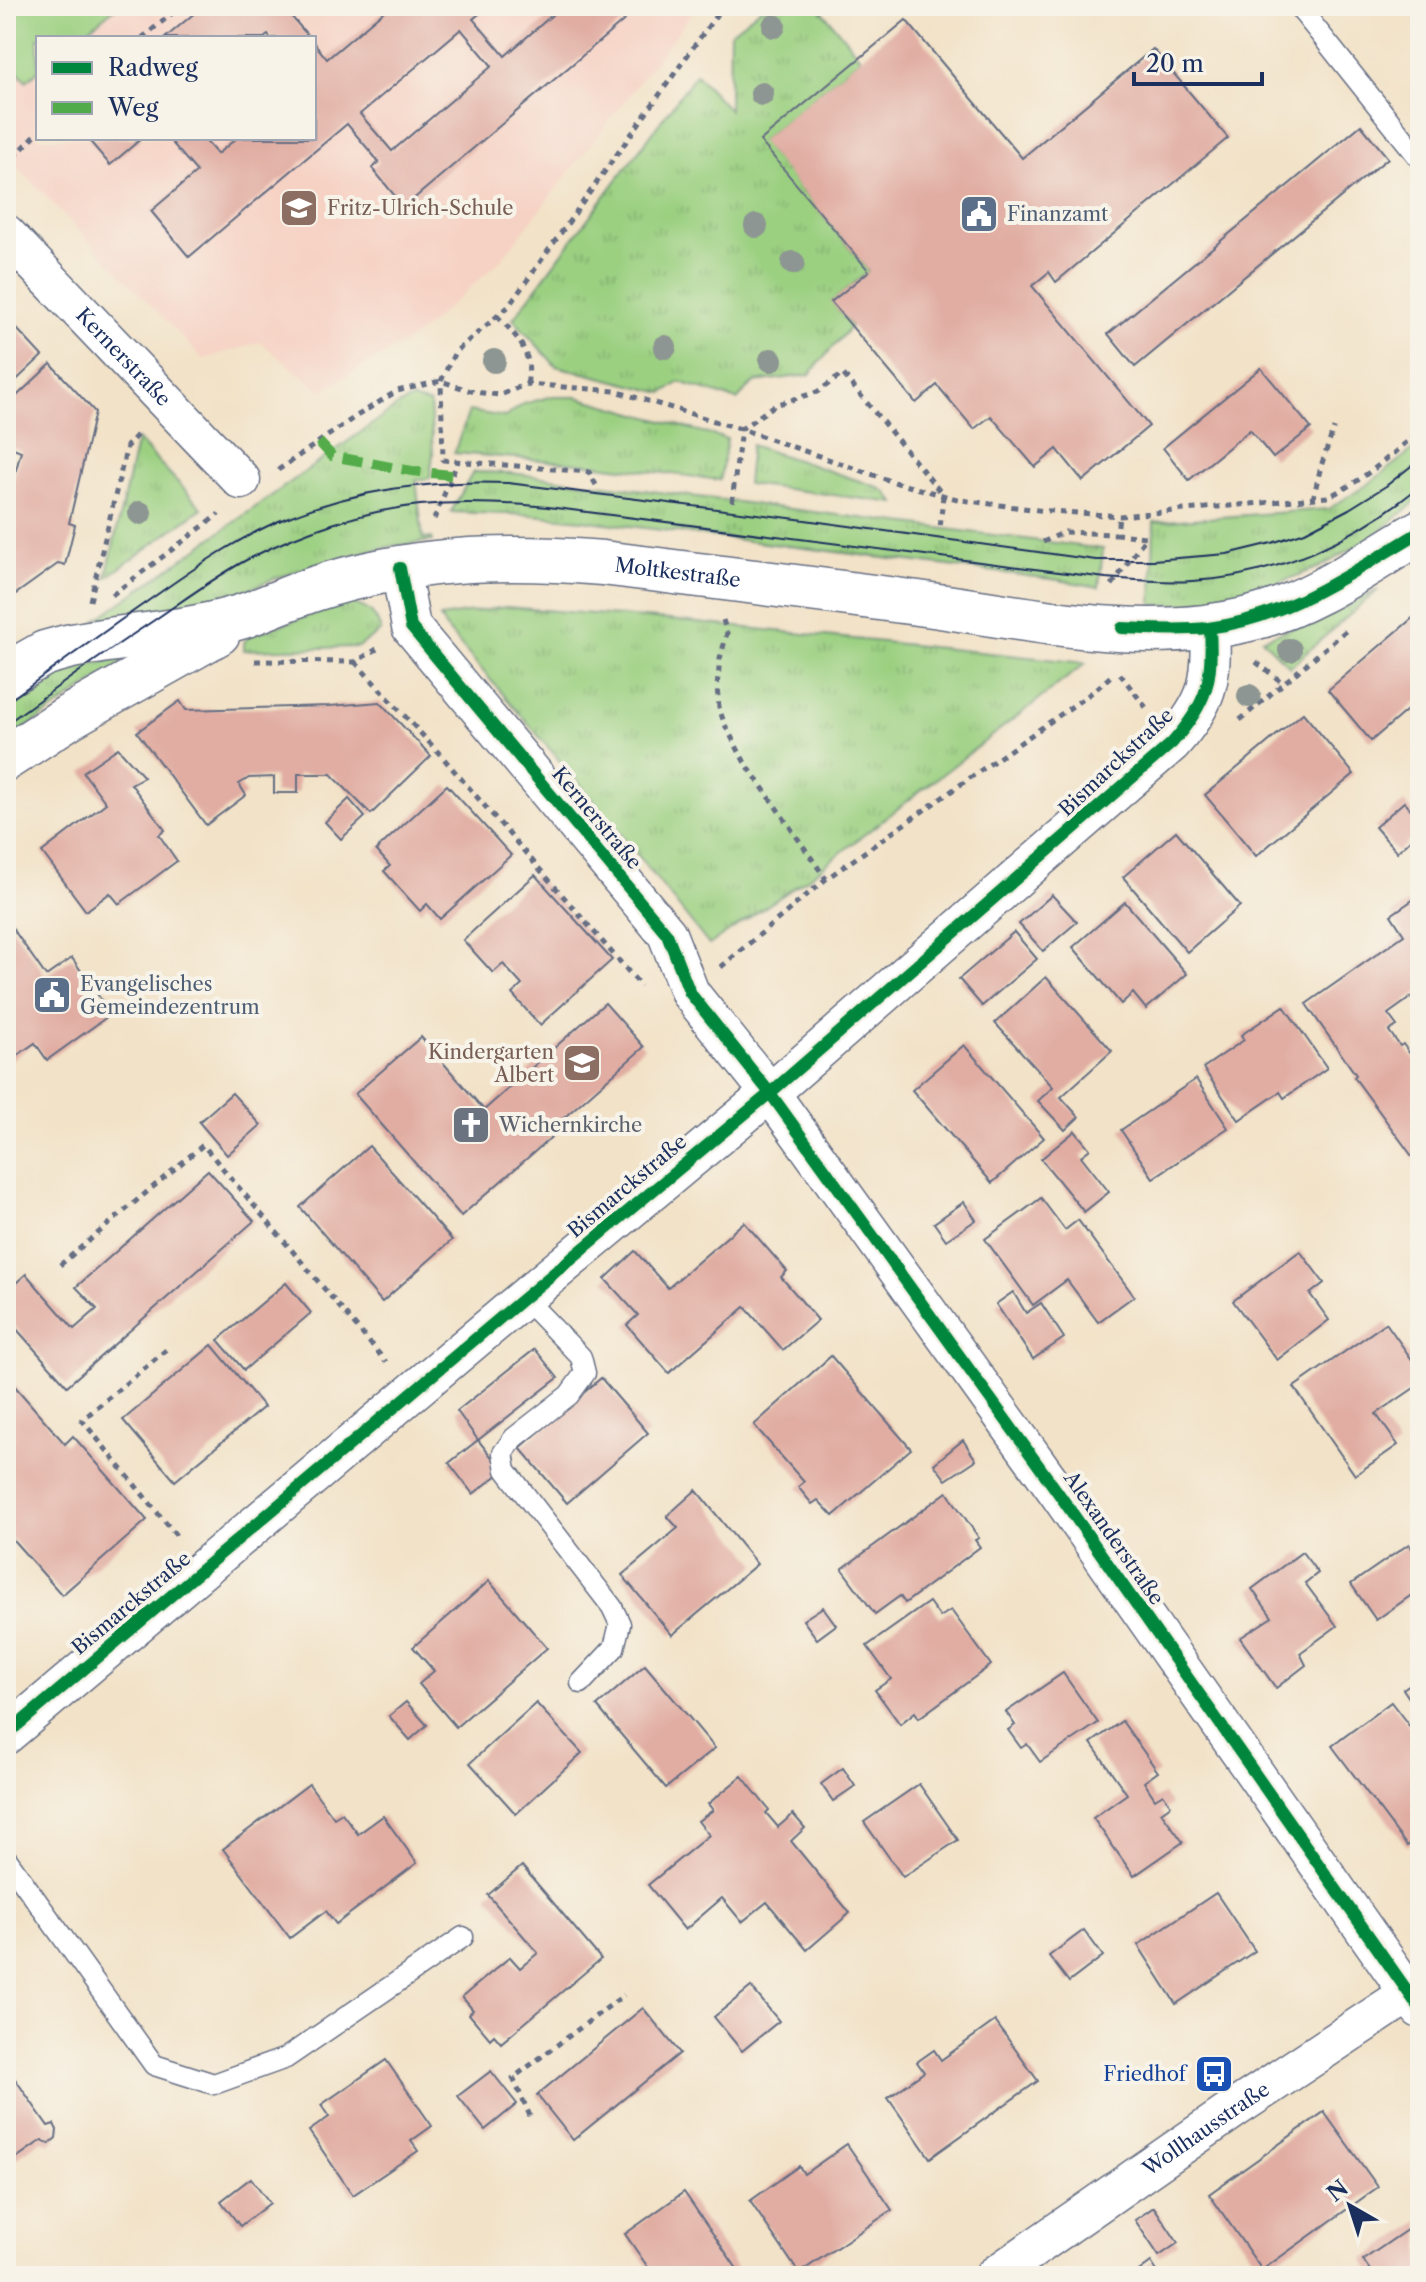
<svg xmlns="http://www.w3.org/2000/svg" width="1426" height="2282" font-family="'Libre Caslon Text',serif">
<style>
.built{fill:#f6d2c4;fill-rule:evenodd}
.grass{fill:url(#grass-tufts);stroke:#5b8070;stroke-width:2}
.garden{fill:#9bd081;stroke:#5b8070;stroke-width:2}
.building{fill:#e1ada3;fill-rule:evenodd}
.lines{fill:none;stroke-linecap:round;stroke-linejoin:round}
.lane-casing{stroke:#666e83;stroke-width:23}
.street-casing{stroke:#666e83;stroke-width:41}
.secondary-casing{stroke:#666e83;stroke-width:47}
.path{stroke:#666e83;stroke-width:5;stroke-dasharray:6 6;stroke-linecap:butt}
.lane{stroke:#fff;stroke-width:20}
.street{stroke:#fff;stroke-width:38}
.secondary{stroke:#fff;stroke-width:44}
.tram{stroke:#1b2f5e;stroke-width:2}
.quiet{stroke:#52ab49;stroke-width:10;stroke-dasharray:20 10;stroke-linecap:butt}
.cycleway-casing{stroke:#f7f3e8;stroke-width:17}
.cycleway{stroke:#00873e;stroke-width:12}
.tree{fill:#8d9692}
.labels{text-anchor:middle;stroke-width:8;stroke-linejoin:round;paint-order:stroke}
.education-label{font-size:20px;fill:#785e54;stroke:#f7f3e8;text-anchor:start}
.service-label{font-size:20px;fill:#4e5e75;stroke:#f7f3e8;text-anchor:start}
.street-label{font-size:20px;fill:#1b2f5e;stroke:#f7f3e8}
.worship-label{font-size:20px;fill:#5b616d;stroke:#f7f3e8;text-anchor:start}
.transit-label{font-size:20px;fill:#164399;stroke:#f7f3e8;text-anchor:end}
</style>
<defs>
<pattern id="grass-tufts" width="24" height="20" patternUnits="userSpaceOnUse" patternTransform="scale(2)"><rect width="24" height="20" fill="#9bd081"/><path d="M3 7l-1-3M5 7V3M7 7l1-3M15 17l-1-3M17 17v-4M19 17l1-3" fill="none" stroke="#85b372"/></pattern>
</defs>
<rect width="100%" height="100%" fill="#f7f3e8"/>
<filter id="ink" filterUnits="userSpaceOnUse"><feTurbulence type="fractalNoise" baseFrequency=".0125" numOctaves="2"/><feDisplacementMap in="SourceGraphic" scale="16" xChannelSelector="R" yChannelSelector="G"/><feConvolveMatrix kernelMatrix="1 2 1 2 8 2 1 2 1" color-interpolation-filters="sRGB"/></filter>
<filter id="wash" filterUnits="userSpaceOnUse"><feTurbulence type="fractalNoise" baseFrequency=".006" numOctaves="4" result="noise"/><feDisplacementMap in="SourceGraphic" scale="32" xChannelSelector="R" yChannelSelector="G"/><feGaussianBlur stdDeviation="1.8" result="paint"/><feColorMatrix in="noise" values="0 0 0 0 0 0 0 0 0 0 0 0 0 0 0 0 0 1.4 0 .05"/><feComposite in="paint" operator="in"/></filter>
<g filter="url(#wash)">
<rect width="100%" height="100%" fill="#f2e2c7"/>
<path class="built" d="M6,6H698L500,261L416,336L321,391L260,342L203,359L6,155ZM38,38H314V138H38Z"/>
<g class="grass">
<polygon points="764,6 818,6 861,58 761,141 869,271 832,302 851,326 809,375 754,382 737,400 680,382 663,393 556,366 513,319 696,74 729,110 730,33"/>
<polygon points="549,397 577,397 727,439 720,480 590,464 454,453 469,411 505,417 524,404"/>
<polygon points="412,399 430,404 433,454 430,478 416,480 423,539 432,538 432,541 393,546 336,559 276,578 209,605 95,621 399,405"/>
<polygon points="137,439 202,508 106,578"/>
<polygon points="1420,444 1420,498 1374,536 1320,567 1259,590 1193,605 1152,605 1154,522 1328,509 1370,483"/>
<polygon points="751,445 878,487 887,493 895,503 747,484"/>
<polygon points="473,472 511,473 1103,549 1099,587 1059,580 582,520 532,515 451,512"/>
<polygon points="1378,590 1290,667 1262,639 1339,610"/>
<path d="M349,602C367,608 375,611 381,631L358,647L244,650V642L250,635Z"/>
<polygon points="506,607 669,620 1086,663 808,878 709,945 597,804 445,627 440,617"/>
<polygon points="132,657 6,741 6,688 21,677"/>
</g>
<polygon class="garden" points="6,6 117,6 78,38 38,38 38,71 26,81 6,57"/>
<g id="blocks">
<g class="building">
<polygon points="203,6 302,6 291,16 310,38 270,38 268,35 264,38 165,38"/>
<path d="M390,6H489L473,19L505,56L552,15L545,6H641L404,207L372,168L379,162L347,124L189,257L151,211L197,172L168,138H203L217,154L237,138H314V43L327,59ZM461,29L492,66L392,151L360,114Z"/>
<polygon points="906,20 1022,158 1153,49 1228,138 1056,282 1049,272 1032,286 1149,426 1083,481 1057,449 1035,467 991,416 974,429 937,385 916,403 831,302 869,271 760,141"/>
<polygon points="1361,125 1388,158 1135,367 1108,334"/>
<polygon points="87,138 142,138 110,165"/>
<polygon points="6,317 42,356 6,390"/>
<polygon points="51,364 95,412 69,523 75,525 65,565 59,563 6,601 6,532 11,529 11,525 6,521 6,508 21,451 6,445 6,406"/>
<polygon points="1261,368 1311,428 1273,458 1250,430 1189,480 1163,448"/>
<polygon points="1415,616 1420,623 1420,699 1371,741 1328,690"/>
<polygon points="180,701 186,710 330,706 380,702 431,756 371,814 331,774 298,774 298,793 274,793 274,777 249,778 239,784 246,795 206,825 137,732"/>
<polygon points="1303,713 1354,774 1256,856 1205,795"/>
<polygon points="118,748 144,777 131,784 165,830 159,835 177,861 119,904 110,893 86,911 42,852 106,803 83,772"/>
<polygon points="447,785 511,855 440,919 427,904 420,911 384,871 390,866 376,850"/>
<polygon points="349,799 365,817 341,839 325,822"/>
<polygon points="1404,802 1420,819 1420,831 1397,852 1375,827"/>
<polygon points="1176,831 1240,906 1187,952 1123,877"/>
<polygon points="535,875 612,960 540,1025 512,994 522,985 503,964 493,973 463,940"/>
<polygon points="1052,895 1077,922 1043,951 1019,924"/>
<polygon points="1420,895 1420,991 1388,1014 1397,1026 1389,1031 1400,1046 1403,1044 1420,1068 1420,1167 1354,1077 1356,1075 1306,1004 1404,935 1391,915"/>
<polygon points="1125,902 1187,974 1146,1009 1133,993 1121,1004 1073,947"/>
<polygon points="6,919 46,976 72,958 111,1014 47,1060 35,1043 6,1063"/>
<polygon points="1014,932 1037,959 982,1006 959,979"/>
<polygon points="1046,977 1112,1051 1061,1097 1079,1117 1065,1130 1038,1101 1053,1087 995,1023"/>
<polygon points="605,1003 644,1047 559,1122 563,1127 461,1216 355,1094 421,1037 484,1110"/>
<polygon points="1284,1006 1327,1068 1284,1098 1280,1092 1239,1120 1203,1068 1244,1040 1241,1035"/>
<polygon points="964,1045 1044,1138 992,1183 912,1090"/>
<polygon points="1196,1079 1228,1128 1153,1178 1121,1130"/>
<polygon points="232,1093 261,1125 227,1155 199,1122"/>
<polygon points="1075,1131 1090,1149 1081,1156 1109,1192 1084,1212 1041,1159"/>
<polygon points="369,1146 452,1240 382,1302 300,1207"/>
<polygon points="208,1170 254,1221 67,1386 6,1317 6,1292 26,1274 74,1329 97,1309 76,1287"/>
<polygon points="1041,1198 1065,1230 1078,1220 1134,1296 1098,1322 1067,1280 1033,1305 985,1239"/>
<polygon points="964,1202 976,1220 946,1240 934,1223"/>
<polygon points="744,1222 787,1271 781,1277 818,1320 783,1350 745,1307 669,1373 627,1325 638,1315 605,1279 635,1251 668,1288"/>
<polygon points="1300,1251 1324,1283 1310,1294 1329,1320 1277,1360 1233,1301"/>
<polygon points="286,1283 311,1313 244,1370 218,1340"/>
<polygon points="1013,1292 1026,1313 1041,1303 1064,1338 1033,1359 996,1304"/>
<polygon points="1386,1323 1420,1371 1420,1384 1376,1414 1398,1445 1355,1475 1294,1387"/>
<polygon points="212,1345 264,1407 175,1481 123,1420"/>
<polygon points="535,1349 558,1378 478,1440 457,1411"/>
<polygon points="831,1356 911,1449 833,1516 818,1500 812,1504 798,1487 804,1482 754,1425"/>
<polygon points="6,1376 65,1444 73,1436 147,1520 62,1595 6,1532"/>
<polygon points="601,1378 648,1433 567,1503 520,1448"/>
<polygon points="478,1440 503,1471 473,1494 449,1463"/>
<polygon points="963,1440 976,1460 946,1480 934,1464"/>
<polygon points="696,1490 757,1564 672,1635 622,1575 678,1528 667,1516"/>
<polygon points="947,1492 979,1538 975,1540 980,1547 905,1603 900,1596 875,1614 842,1569"/>
<polygon points="1409,1544 1420,1560 1420,1589 1376,1620 1351,1584"/>
<polygon points="1302,1552 1318,1573 1305,1583 1337,1626 1300,1653 1306,1665 1276,1688 1240,1638 1272,1617 1252,1589"/>
<polygon points="489,1581 547,1648 456,1727 419,1684 434,1671 413,1647"/>
<polygon points="929,1602 940,1617 951,1610 991,1665 919,1718 915,1712 900,1724 875,1690 891,1679 867,1646"/>
<polygon points="823,1607 836,1625 817,1639 803,1620"/>
<polygon points="645,1665 715,1748 666,1788 597,1706"/>
<polygon points="1063,1673 1098,1723 1040,1762 1027,1744 1021,1748 1008,1730 1015,1725 1006,1712"/>
<polygon points="1420,1677 1420,1714 1403,1689"/>
<polygon points="406,1702 427,1725 410,1740 389,1716"/>
<polygon points="1391,1702 1420,1740 1420,1836 1407,1846 1332,1746"/>
<polygon points="536,1703 582,1753 516,1814 470,1763"/>
<polygon points="1122,1721 1158,1772 1144,1782 1155,1799 1163,1794 1171,1805 1161,1812 1183,1842 1134,1876 1093,1818 1127,1794 1091,1743"/>
<polygon points="843,1768 855,1786 833,1801 821,1784"/>
<polygon points="742,1776 769,1810 766,1813 778,1827 793,1814 805,1828 791,1841 850,1913 807,1950 767,1902 742,1922 722,1898 685,1930 648,1885 709,1835 698,1821 713,1810 708,1804"/>
<polygon points="309,1784 334,1818 342,1813 358,1834 383,1816 417,1863 336,1924 326,1911 290,1938 223,1849"/>
<polygon points="919,1784 958,1840 903,1877 864,1822"/>
<polygon points="522,1866 601,1959 501,2043 494,2035 490,2039 469,2014 473,2010 462,1997 510,1957 520,1968 538,1953 488,1895"/>
<polygon points="1216,1893 1255,1951 1176,2004 1138,1945"/>
<polygon points="1084,1930 1103,1956 1069,1982 1049,1956"/>
<polygon points="751,1987 779,2021 742,2051 714,2017"/>
<polygon points="643,2008 680,2053 573,2140 537,2095"/>
<polygon points="995,2021 1038,2081 930,2158 888,2098 924,2072 917,2062 934,2050 941,2060"/>
<polygon points="386,2060 432,2126 411,2141 418,2151 353,2195 309,2131 329,2117 321,2105"/>
<polygon points="6,2066 48,2126 54,2124 57,2130 56,2138 49,2144 42,2140 6,2165"/>
<polygon points="491,2071 517,2104 485,2130 458,2096"/>
<polygon points="1324,2112 1378,2187 1262,2270 1209,2194"/>
<polygon points="847,2144 892,2210 799,2273 750,2201 799,2166 804,2174"/>
<polygon points="251,2178 270,2203 240,2226 221,2201"/>
<polygon points="684,2192 742,2276 654,2276 625,2234"/>
<polygon points="1154,2207 1178,2243 1159,2256 1135,2220"/>
<polygon points="1420,2221 1420,2276 1374,2276 1363,2260"/>
<polygon points="1151,2262 1160,2276 1132,2276"/>
</g>
</g>
</g>
<g filter="url(#ink)">
<use href="#blocks" fill-opacity="0" stroke="#666e83" stroke-width="2"/>
<g class="lines">
<g class="lane-casing">
<g id="lane">
<polyline points="1298,6 1420,159"/>
<polyline points="524,1298 581,1357 585,1373 569,1395 514,1438 503,1453 506,1470 612,1607 620,1624 614,1648 581,1683"/>
<polyline points="6,1858 154,2065 214,2084 286,2058 463,1937"/>
</g>
</g>
<g class="street-casing">
<g id="street">
<path id="s1" d="M6,234L241,480"/>
<polyline points="400,568 411,627 667,934 690,993 770,1093 1059,1494 1420,2009"/>
<path d="M6,1735L524,1298L770,1093L1172,743C1208,702 1213,681 1210,628"/>
<path id="s2" d="M994,2276L1237,2107L1420,1986"/>
</g>
</g>
<g class="secondary-casing">
<g id="secondary">
<path id="s3" d="M6,675L45,653L67,647C124,635 184,634 240,617C265,609 289,597 314,589C412,557 501,555 603,563C705,576 808,588 910,602C1022,616 1141,647 1253,618C1313,603 1367,563 1420,532"/>
<polyline points="6,758 69,717 218,633"/>
</g>
</g>
<g class="path">
<polyline points="142,38 181,6"/>
<polyline points="6,166 38,132"/>
<path d="M497,316C518,337 534,354 527,384"/>
<path d="M278,470L355,417L397,391L441,381L474,392L500,395L527,384L615,391L741,429L897,483L961,500L1038,510L1119,516L1327,497C1361,483 1392,454 1420,431"/>
<polyline points="596,485 589,472 443,460 441,381 455,352 508,307 717,14 720,6"/>
<polyline points="1313,499 1321,466 1334,428"/>
<polyline points="732,502 741,429 775,405 817,392 843,374 943,495 940,529"/>
<polyline points="434,519 458,461"/>
<polyline points="1043,542 1065,532 1116,534"/>
<polyline points="1112,585 1146,537 1117,534 1119,516"/>
<polyline points="112,595 219,514"/>
<polyline points="90,601 127,446 140,432"/>
<polyline points="723,620 727,633 720,659 717,687 719,707 724,723 744,761 826,879"/>
<polyline points="255,661 355,662 377,649"/>
<polyline points="355,662 438,752 641,986"/>
<polyline points="1256,662 1283,683"/>
<polyline points="1120,674 1148,710"/>
<polyline points="1240,720 1348,629"/>
<polyline points="721,967 826,879 1094,691 1113,674"/>
<polyline points="60,1265 203,1145 386,1362"/>
<polyline points="166,1350 82,1420 179,1539"/>
<polyline points="530,2116 513,2078 624,1995"/>
</g>
<use href="#lane" class="lane"/>
<use href="#street" class="street"/>
<use href="#secondary" class="secondary"/>
<g class="tram">
<path d="M6,703C55,667 105,631 155,596C196,567 239,537 286,518C359,489 430,480 508,483L805,520L1096,560H1153L1227,554L1272,543L1305,532L1349,509L1386,486L1420,459"/>
<path d="M6,724C53,690 101,655 150,623C184,600 217,575 252,557C303,531 363,511 420,505C463,501 505,503 548,507L1106,578C1135,580 1163,583 1192,581C1276,577 1356,539 1420,486"/>
</g>
<polyline class="quiet" points="319,442 332,456 412,471 452,475"/>
<g class="cycleway-casing">
<g id="cycleway">
<polyline points="400,568 411,627 667,934 690,993 770,1093 1059,1494 1420,2009"/>
<path d="M1122,628C1150,629 1179,631 1208,628C1286,619 1354,571 1420,532"/>
<path d="M6,1735L524,1298L770,1093L1172,743C1208,702 1213,681 1210,628"/>
</g>
</g>
<use href="#cycleway" class="cycleway"/>
</g>
<g class="tree">
<circle cx="774" cy="26" r="12"/>
<circle cx="762" cy="94" r="12"/>
<circle cx="756" cy="226" r="12"/>
<circle cx="793" cy="263" r="12"/>
<circle cx="665" cy="347" r="12"/>
<circle cx="771" cy="360" r="12"/>
<circle cx="494" cy="361" r="12"/>
<circle cx="140" cy="513" r="12"/>
<circle cx="1290" cy="650" r="12"/>
<circle cx="1249" cy="696" r="12"/>
</g>
</g>
<defs>
<g id="school-square" transform="scale(2)"><rect x="-9" y="-9" width="18" height="18" rx="4" fill="#8d6e63" stroke="#f7f3e8"/><path d="M0-5L7-2L0 1L-7-2ZM-4 1L0 2.5L4 1V4Q0 6-4 4Z" fill="#fff"/></g>
<g id="civic-square" transform="scale(2)"><rect x="-9" y="-9" width="18" height="18" rx="4" fill="#5c6f8a" stroke="#f7f3e8"/><path d="M-.6-6.5H3V-4.5H.6V-3L4-1V1h2V6H-6V1h2V-1L-.6-3ZM-1.2 2.5V6h2.4V2.5Z" fill="#fff"/></g>
<g id="church-square" transform="scale(2)"><rect x="-9" y="-9" width="18" height="18" rx="4" fill="#6b7280" stroke="#f7f3e8"/><path d="M-1.2-6h2.4v3.5h3.3v2.4h-3.3V6h-2.4V-.1h-3.3v-2.4h3.3Z" fill="#fff"/></g>
<g id="bus-square" transform="scale(2)"><rect x="-9" y="-9" width="18" height="18" rx="4" fill="#1a4fb4" stroke="#f7f3e8"/><path d="M-5-6H5V4H4V6H2V4H-2V6H-4V4H-5ZM-3.5-4V0h7V-4ZM-3.5 1.2v1.5H-2V1.2ZM2 1.2v1.5H3.5V1.2Z" fill="#fff"/></g>
</defs>
<g fill-rule="evenodd">
<use href="#school-square" x="299" y="208"/>
<use href="#civic-square" x="979" y="214"/>
<use href="#civic-square" x="52" y="995"/>
<use href="#school-square" x="582" y="1063"/>
<use href="#church-square" x="471" y="1125"/>
<use href="#bus-square" x="1214" y="2074"/>
</g>
<g class="labels">
<g class="education-label">
<text x="327" y="215">Fritz-Ulrich-Schule</text>
<text x="554" y="1059" text-anchor="end">Kindergarten<tspan x="554" dy="23">Albert</tspan></text>
</g>
<g class="service-label">
<text x="1007" y="221">Finanzamt</text>
<text x="80" y="991">Evangelisches<tspan x="80" dy="23">Gemeindezentrum</tspan></text>
</g>
<g class="street-label">
<text dy="7" stroke="none"><textPath href="#s1" startOffset="170">Kernerstraße</textPath></text>
<text dy="7" stroke="none"><textPath href="#s3" startOffset="690">Moltkestraße</textPath></text>
<text transform="translate(1116 762) rotate(-43)" y="7">Bismarckstraße</text>
<text transform="translate(597 818) rotate(50)" y="7">Kernerstraße</text>
<text transform="translate(627 1186) rotate(-40)" y="7">Bismarckstraße</text>
<text transform="translate(1114 1538) rotate(55)" y="7">Alexanderstraße</text>
<text transform="translate(131 1603) rotate(-40)" y="7">Bismarckstraße</text>
<text dy="7" stroke="none"><textPath href="#s2" startOffset="258">Wollhausstraße</textPath></text>
</g>
<g class="worship-label">
<text x="499" y="1132">Wichernkirche</text>
</g>
<g class="transit-label">
<text x="1186" y="2081">Friedhof</text>
</g>
</g>
<rect width="1426" height="2282" fill="none" stroke="#f7f3e8" stroke-width="32"/>
<rect x="36" y="36" width="280" height="104" fill="#f7f3e8" stroke="#9fa5b1" stroke-width="2"/>
<rect x="52" y="62" width="40" height="12" fill="#00873e" stroke="#9fa5b1" stroke-width="2"/>
<text x="108" y="76" font-size="24" fill="#1b2f5e">Radweg</text>
<rect x="52" y="102" width="40" height="12" fill="#52ab49" stroke="#9fa5b1" stroke-width="2"/>
<text x="108" y="116" font-size="24" fill="#1b2f5e">Weg</text>
<g transform="translate(1350 2206) rotate(321)" stroke="#f7f3e8" stroke-width="6" paint-order="stroke">
<path d="M0-6L14 30L0 20L-14 30Z" fill="#1b2f5e"/>
<text y="-12" font-size="22" font-weight="bold" text-anchor="middle" fill="#1b2f5e">N</text>
</g>
<path d="M1134 72v12h128v-12" fill="none" stroke="#1b2f5e" stroke-width="4"/>
<text x="1146" y="72" font-size="24" fill="#1b2f5e" stroke="#f7f3e8" stroke-width="6" paint-order="stroke">20 m</text>
</svg>
